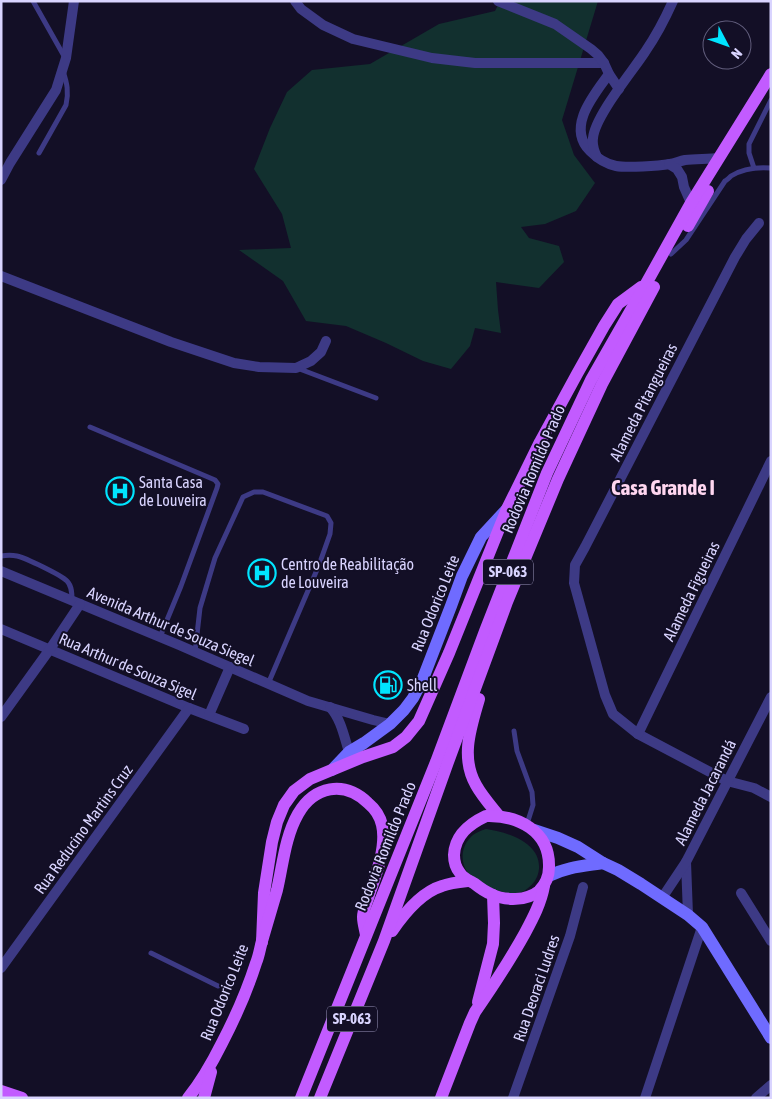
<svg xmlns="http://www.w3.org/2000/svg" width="772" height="1099" font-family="'Asap Condensed',sans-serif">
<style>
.green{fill:#12302f}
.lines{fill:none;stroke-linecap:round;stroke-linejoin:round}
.service{stroke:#3d3a85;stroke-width:5}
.minor{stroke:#3d3a85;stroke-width:10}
.secondary{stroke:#6f6bff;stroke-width:12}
.primary{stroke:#c25bff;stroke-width:12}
.labels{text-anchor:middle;stroke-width:4;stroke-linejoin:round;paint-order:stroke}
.shield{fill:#130f26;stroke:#9e99be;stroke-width:1}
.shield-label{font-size:15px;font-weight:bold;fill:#d9d4ff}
.street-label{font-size:16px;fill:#d9d4ff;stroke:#130f26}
.poi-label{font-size:16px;fill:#d9d4ff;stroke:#130f26;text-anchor:start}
.district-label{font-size:21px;font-weight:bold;fill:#ffd6f0;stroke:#130f26}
</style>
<rect width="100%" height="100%" fill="#130f26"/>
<g class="green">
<polygon points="500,1 598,1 562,120 574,155 595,183 576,211 545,224 521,227 529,238 559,246 564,262 539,288 496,282 498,310 501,333 475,328 470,346 451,369 423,361 386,343 346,326 306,321 283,281 239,250 291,248 282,214 254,169 270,128 287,92 312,70 370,64 439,24 495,11"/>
<path d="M486,829C507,832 541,842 539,869C538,879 532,886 524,891C509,898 478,886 468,873C460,863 461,847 470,838C474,833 480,831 486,829Z"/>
</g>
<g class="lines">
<g class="service">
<polyline points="33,1 64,56"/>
<path d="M39,153L66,105C69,92 67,83 63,71"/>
<polyline points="754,168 749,153 749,144 771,100"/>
<path d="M671,254L686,240L725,181C727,180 729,178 731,176C742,169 758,167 771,168"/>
<polyline points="297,368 376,398"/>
<polyline points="90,427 215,480 218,484 217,488 181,586 160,637"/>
<path d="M1,556C7,555 12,555 17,556C26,558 61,575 67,581C72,586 72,594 72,600"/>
<polyline points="195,652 200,608 215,558 243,497 254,492 263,492 327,516 331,523 330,534 319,565 268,684"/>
<polyline points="514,731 517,751 532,792 533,805 527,824"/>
<polyline points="151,953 218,986"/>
</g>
<g class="minor">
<polyline points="295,1 301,9 323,25 353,39 432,58 475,63 604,63"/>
<polyline points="498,1 555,24 591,49 598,55 604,63 609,74 619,89"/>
<path d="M609,74C594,95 566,127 590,151C598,159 606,164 616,166C627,168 658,166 670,164C675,163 680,161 685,160C696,159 708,159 719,158"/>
<path d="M597,157C594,151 592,145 593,138C595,116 632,72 645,52C656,36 665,19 673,1"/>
<polyline points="669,164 677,169 682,177 684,187 691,203"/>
<polyline points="1,180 10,163 56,90 66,58 74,1"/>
<polyline points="759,223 746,239 735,257 585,547 575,565 574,583 605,695 613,714 638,734 727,781 754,788 771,797"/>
<polyline points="1,276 171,342 234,363 259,367 296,368 311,361 321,352 326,341"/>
<polyline points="1,571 179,645 308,701 373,720 390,724"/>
<polyline points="1,629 189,708 244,729"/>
<path d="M330,707C341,719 344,736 349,752"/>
<polyline points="209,715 230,667"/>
<polyline points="1,717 50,649 80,604"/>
<polyline points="638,734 771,461"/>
<polyline points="686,862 688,915"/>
<polyline points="741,893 771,941"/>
<polyline points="662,898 686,862 771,697"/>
<polyline points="1,968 189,708"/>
<polyline points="513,1098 570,936 583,887"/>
<polyline points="645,1098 702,927"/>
<polyline points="756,1098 771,1085"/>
</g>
<g class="secondary">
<polyline points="332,770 349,752 364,743 390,724 404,710 413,698 422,681 451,606 462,576 481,537 507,509"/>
<polyline points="534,830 558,838 578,847 603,863 618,870 641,884 688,915 702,927 771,1038"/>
<path d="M549,876C566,867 584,866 603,863"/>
</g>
<g class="primary">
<polyline points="688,226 708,191"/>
<path d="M479,699C471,727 460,757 476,785C482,796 491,806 499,816"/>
<path d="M486,816C518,815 550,831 549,867C549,877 546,884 539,891C527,901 505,901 491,894C486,892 480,888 475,884C470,881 463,878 460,873C455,867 454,862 454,855C455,835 469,824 486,816Z"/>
<path d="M392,931C403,915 422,892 442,886C450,883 460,882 469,881"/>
<polyline points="262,942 264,893 272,842 277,822 284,805 294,791 310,779 363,757 393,747 406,737 419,721 449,653 507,509 540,442 577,374 604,326 618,304 641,287"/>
<polyline points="478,1002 493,944 494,923 493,895"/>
<polyline points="1,1091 22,1098"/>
<path d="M188,1098C202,1081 212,1063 222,1043C235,1018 247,991 256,963C259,956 260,948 262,941C267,924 272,907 277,890C283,864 285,837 298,814C314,786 344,780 368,803C374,808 380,816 382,825C387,846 376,875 369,895C367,902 363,910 363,917C363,923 365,929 366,935"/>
<polyline points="204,1098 211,1072"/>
<polyline points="301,1098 436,762 485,631 547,473 591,380 647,282 691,203 771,74"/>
<polyline points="320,1098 384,941 448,762 507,602 558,479 602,384 654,287"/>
<path d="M441,1098L470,1023L475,1012C493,986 510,960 525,933C533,918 541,903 544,886"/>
</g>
</g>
<defs>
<g id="hospital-ring" transform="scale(1.4375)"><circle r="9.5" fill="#130f26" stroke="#00e5ff" stroke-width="1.5"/><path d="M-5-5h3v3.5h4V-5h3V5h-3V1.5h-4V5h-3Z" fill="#00e5ff"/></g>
<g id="fuel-ring" transform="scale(1.4375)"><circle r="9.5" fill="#130f26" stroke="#00e5ff" stroke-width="1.5"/><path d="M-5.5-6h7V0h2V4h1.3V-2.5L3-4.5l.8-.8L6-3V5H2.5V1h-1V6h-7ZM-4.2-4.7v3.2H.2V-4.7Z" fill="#00e5ff"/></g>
</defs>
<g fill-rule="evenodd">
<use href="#hospital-ring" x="120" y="491"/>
<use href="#hospital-ring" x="262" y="573"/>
<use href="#fuel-ring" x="388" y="685"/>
</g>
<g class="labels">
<g class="shield">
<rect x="483" y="559.5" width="50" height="25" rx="4"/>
<rect x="327" y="1006.5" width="50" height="25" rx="4"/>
</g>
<g class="shield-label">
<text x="508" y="577">SP-063</text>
<text x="352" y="1024">SP-063</text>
</g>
<g class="street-label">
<text transform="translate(643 402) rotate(-63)" y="6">Alameda Pitangueiras</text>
<text transform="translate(533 469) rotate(-67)" y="6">Rodovia Romildo Prado</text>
<text transform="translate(691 591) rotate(-64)" y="6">Alameda Figueiras</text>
<text transform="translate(435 603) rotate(-68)" y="6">Rua Odorico Leite</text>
<text transform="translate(171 626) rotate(23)" y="6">Avenida Arthur de Souza Siegel</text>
<text transform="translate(128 666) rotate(23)" y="6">Rua Arthur de Souza Sigel</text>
<text transform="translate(705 792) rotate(-63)" y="6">Alameda Jacarandá</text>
<text transform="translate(83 829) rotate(-54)" y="6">Rua Reducino Martins Cruz</text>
<text transform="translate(385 846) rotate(-68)" y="6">Rodovia Romildo Prado</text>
<text transform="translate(536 988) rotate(-71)" y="6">Rua Deoraci Ludres</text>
<text transform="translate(224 992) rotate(-68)" y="6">Rua Odorico Leite</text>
</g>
<g class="poi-label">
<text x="139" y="488">Santa Casa<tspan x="139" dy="18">de Louveira</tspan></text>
<text x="281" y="570">Centro de Reabilitação<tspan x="281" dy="18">de Louveira</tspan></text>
<text x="407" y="691">Shell</text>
</g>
<g class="district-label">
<text x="663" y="495">Casa Grande I</text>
</g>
</g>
<rect width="772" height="1099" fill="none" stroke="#d9d4ff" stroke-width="5"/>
<g transform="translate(727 45) rotate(131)"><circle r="24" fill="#130f26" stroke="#625e7d"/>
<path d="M0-4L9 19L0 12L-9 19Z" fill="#00e5ff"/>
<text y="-8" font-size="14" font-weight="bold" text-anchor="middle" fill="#d9d4ff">N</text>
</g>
</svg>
